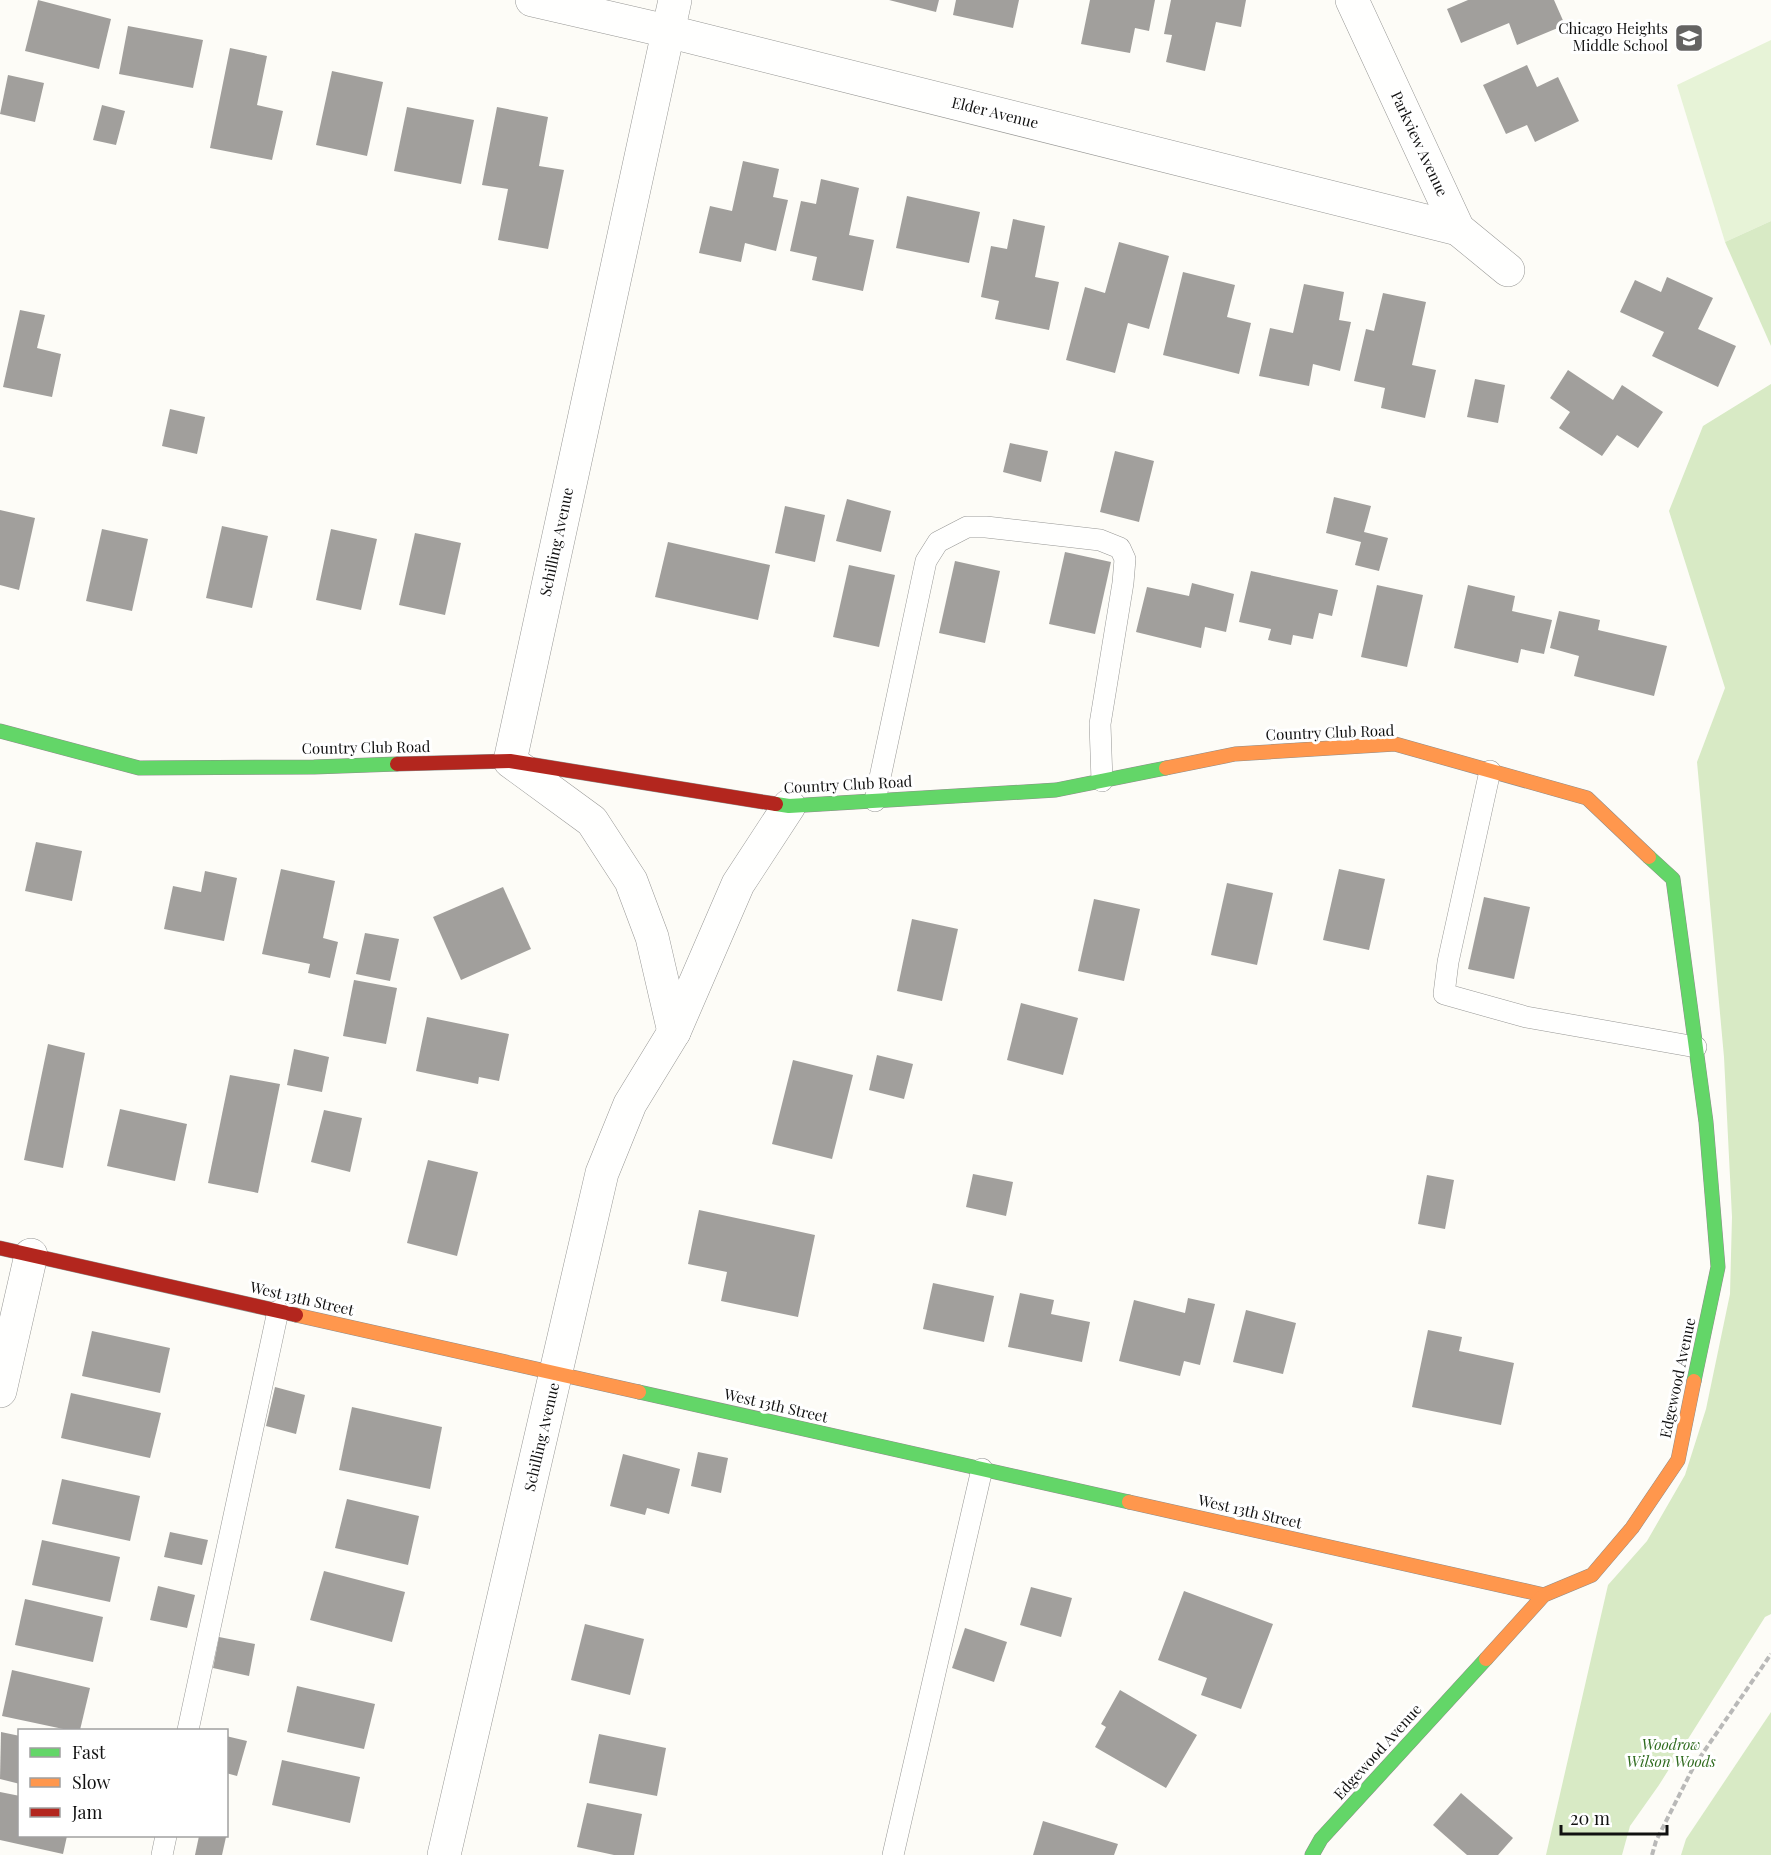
<svg xmlns="http://www.w3.org/2000/svg" width="1771" height="1855" font-family="'Playfair Display',serif">
<style>
.green{fill:#e7f3d7}
.forest{fill:#d8eac5}
.building{fill:#a19f9c}
.lines{fill:none;stroke-linecap:round;stroke-linejoin:round}
.lane-casing{stroke:#979795;stroke-width:22}
.street-casing{stroke:#979795;stroke-width:34}
.fast-casing{stroke:#8e8d8b;stroke-width:15}
.slow-casing{stroke:#8e8d8b;stroke-width:15}
.jam-casing{stroke:#8e8d8b;stroke-width:15}
.path{stroke:#b9b9b8;stroke-width:4;stroke-dasharray:6 3;stroke-linecap:butt}
.lane{stroke:#fffffe;stroke-width:21}
.street{stroke:#fffffe;stroke-width:33}
.fast{stroke:#63d668;stroke-width:14}
.slow{stroke:#ff974d;stroke-width:14}
.jam{stroke:#b3261e;stroke-width:14}
.labels{text-anchor:middle;stroke-width:6;stroke-linejoin:round;paint-order:stroke}
.poi-label{font-size:15px;fill:#111;stroke:#fff;text-anchor:end}
.street-label{font-size:15px;fill:#111;stroke:#fff}
.park-label{font-size:15px;font-style:italic;fill:#2f6b1f;stroke:#fff}
</style>
<rect width="100%" height="100%" fill="#fdfcf7"/>
<polygon class="green" points="1771,40 1771,221 1725,242 1677,85"/>
<g class="forest">
<polygon points="1771,221 1771,346 1725,242"/>
<polygon points="1771,384 1771,1614 1765,1617 1659,1785 1630,1826 1622,1855 1546,1855 1608,1585 1647,1541 1685,1475 1706,1409 1730,1294 1732,1217 1724,1057 1697,762 1725,688 1669,511 1703,426"/>
<polygon points="1771,1712 1771,1855 1681,1855 1686,1839"/>
</g>
<g class="building">
<polygon points="38,0 111,19 99,69 25,51"/>
<polygon points="889,0 939,0 936,12"/>
<polygon points="956,0 1019,0 1013,28 953,15"/>
<polygon points="1090,0 1155,0 1149,31 1135,28 1130,53 1081,44"/>
<polygon points="1171,0 1246,0 1241,27 1216,22 1205,71 1166,62 1172,35 1164,34"/>
<polygon points="1468,0 1554,0 1565,25 1517,45 1509,23 1461,43 1447,9"/>
<polygon points="128,26 203,40 193,88 119,74"/>
<polygon points="230,48 267,56 257,105 283,111 272,160 210,148"/>
<polygon points="1527,65 1537,87 1558,77 1579,121 1535,142 1527,125 1506,134 1483,85"/>
<polygon points="332,71 383,82 367,156 316,145"/>
<polygon points="8,75 44,83 35,122 0,114"/>
<polygon points="102,105 125,111 116,145 93,140"/>
<polygon points="407,107 474,120 461,184 394,171"/>
<polygon points="497,107 548,117 539,166 564,170 548,249 498,240 508,189 482,185"/>
<polygon points="743,161 779,169 773,197 788,200 776,251 745,243 741,262 699,253 710,206 732,211"/>
<polygon points="821,179 859,188 849,235 874,240 863,291 812,280 817,257 790,251 801,201 816,204"/>
<polygon points="907,196 980,212 969,263 896,248"/>
<polygon points="1013,219 1045,226 1035,277 1059,282 1049,330 995,319 999,301 981,297 991,246 1007,249"/>
<polygon points="1119,242 1169,256 1149,329 1128,323 1115,373 1066,360 1085,287 1105,293"/>
<polygon points="1183,272 1235,285 1227,317 1251,323 1239,374 1163,355"/>
<polygon points="1667,277 1713,298 1698,329 1736,346 1718,387 1652,356 1664,332 1620,312 1635,280 1661,292"/>
<polygon points="1304,284 1344,292 1339,320 1351,322 1340,371 1313,364 1309,386 1259,376 1270,328 1293,333"/>
<polygon points="1383,293 1426,302 1412,365 1436,370 1425,418 1381,408 1385,388 1354,381 1366,329 1374,331"/>
<polygon points="20,310 45,315 37,348 61,354 52,397 3,387"/>
<polygon points="1568,370 1613,400 1622,385 1663,412 1638,448 1617,435 1602,456 1559,428 1570,412 1550,398"/>
<polygon points="1475,379 1505,385 1498,423 1467,417"/>
<polygon points="170,409 205,417 197,454 162,446"/>
<polygon points="1010,443 1048,451 1041,482 1003,472"/>
<polygon points="1115,451 1154,461 1139,522 1100,512"/>
<polygon points="1334,497 1371,506 1364,532 1388,538 1379,571 1355,565 1361,542 1326,533"/>
<polygon points="847,499 891,511 881,552 836,541"/>
<polygon points="785,506 825,515 815,562 775,553"/>
<polygon points="0,510 35,518 19,590 0,585"/>
<polygon points="222,526 268,536 252,608 206,598"/>
<polygon points="102,529 148,539 132,611 86,601"/>
<polygon points="331,529 377,539 361,610 316,600"/>
<polygon points="415,533 461,543 445,615 399,605"/>
<polygon points="668,542 770,565 758,620 655,597"/>
<polygon points="1065,552 1111,562 1095,634 1049,624"/>
<polygon points="955,561 1000,571 985,643 939,633"/>
<polygon points="849,565 895,575 879,647 833,637"/>
<polygon points="1251,571 1338,590 1332,616 1319,613 1313,639 1293,635 1291,645 1268,640 1271,629 1239,622"/>
<polygon points="1192,583 1234,594 1226,632 1205,627 1201,648 1136,632 1147,587 1189,596"/>
<polygon points="1377,585 1423,595 1407,667 1361,657"/>
<polygon points="1468,585 1515,596 1512,611 1552,620 1544,654 1521,649 1518,663 1454,648"/>
<polygon points="1559,611 1600,620 1598,630 1667,646 1654,696 1574,676 1579,656 1550,648"/>
<polygon points="36,842 82,851 72,901 25,891"/>
<polygon points="281,869 335,881 323,938 338,942 330,978 308,973 310,964 262,954"/>
<polygon points="1339,869 1385,879 1369,950 1323,940"/>
<polygon points="205,871 237,878 224,941 164,929 173,886 201,892"/>
<polygon points="1227,883 1273,893 1257,965 1211,955"/>
<polygon points="503,887 531,949 461,980 433,917"/>
<polygon points="1484,897 1530,907 1514,979 1468,969"/>
<polygon points="1094,899 1140,909 1124,981 1078,971"/>
<polygon points="912,919 958,929 942,1001 897,991"/>
<polygon points="365,933 399,939 390,981 356,974"/>
<polygon points="354,980 397,988 386,1044 343,1036"/>
<polygon points="1021,1003 1078,1018 1063,1075 1007,1060"/>
<polygon points="427,1017 509,1034 499,1081 479,1077 478,1084 416,1071"/>
<polygon points="48,1044 85,1053 63,1168 24,1160"/>
<polygon points="294,1049 329,1057 322,1092 287,1085"/>
<polygon points="877,1055 913,1064 904,1099 869,1090"/>
<polygon points="793,1060 853,1075 832,1159 772,1144"/>
<polygon points="230,1075 280,1084 258,1193 208,1183"/>
<polygon points="120,1109 187,1124 175,1181 107,1166"/>
<polygon points="324,1110 362,1118 350,1172 311,1162"/>
<polygon points="428,1160 478,1172 457,1256 407,1243"/>
<polygon points="973,1174 1013,1182 1006,1216 966,1207"/>
<polygon points="1427,1175 1454,1180 1445,1229 1418,1224"/>
<polygon points="699,1210 815,1235 798,1317 721,1301 727,1272 688,1264"/>
<polygon points="933,1283 994,1296 984,1342 923,1329"/>
<polygon points="1020,1293 1054,1300 1051,1314 1090,1322 1082,1362 1008,1347"/>
<polygon points="1188,1298 1215,1304 1200,1365 1184,1361 1180,1376 1119,1361 1134,1300 1185,1313"/>
<polygon points="1246,1310 1296,1323 1283,1374 1233,1362"/>
<polygon points="1428,1330 1462,1337 1459,1351 1514,1363 1501,1425 1412,1407"/>
<polygon points="92,1331 170,1348 160,1393 82,1376"/>
<polygon points="275,1387 305,1395 296,1434 266,1426"/>
<polygon points="71,1393 161,1413 150,1458 61,1438"/>
<polygon points="352,1407 442,1427 430,1489 339,1470"/>
<polygon points="698,1452 728,1458 721,1493 691,1486"/>
<polygon points="623,1454 680,1469 669,1514 647,1508 645,1515 610,1506"/>
<polygon points="62,1479 140,1496 130,1541 52,1524"/>
<polygon points="347,1499 419,1516 408,1565 335,1548"/>
<polygon points="170,1532 208,1540 202,1565 164,1557"/>
<polygon points="42,1540 120,1557 110,1602 32,1585"/>
<polygon points="324,1571 405,1592 392,1642 310,1620"/>
<polygon points="158,1586 195,1595 187,1628 150,1620"/>
<polygon points="1031,1587 1072,1598 1061,1637 1020,1625"/>
<polygon points="1184,1591 1273,1624 1241,1709 1201,1695 1207,1678 1158,1660"/>
<polygon points="25,1599 103,1617 93,1662 15,1645"/>
<polygon points="585,1624 644,1639 630,1695 571,1680"/>
<polygon points="965,1628 1007,1642 994,1682 952,1668"/>
<polygon points="219,1637 255,1644 249,1676 213,1668"/>
<polygon points="12,1670 90,1688 80,1730 68,1730 2,1716"/>
<polygon points="297,1686 375,1704 364,1749 287,1732"/>
<polygon points="1120,1690 1197,1735 1166,1788 1095,1747 1106,1727 1101,1724"/>
<polygon points="1,1732 20,1736 20,1784 0,1779"/>
<polygon points="599,1734 666,1748 657,1796 589,1783"/>
<polygon points="226,1736 247,1741 237,1776 226,1773"/>
<polygon points="282,1760 360,1777 350,1823 272,1805"/>
<polygon points="0,1792 20,1796 20,1836 67,1836 63,1854 0,1840"/>
<polygon points="1461,1793 1513,1838 1498,1855 1467,1855 1433,1825"/>
<polygon points="587,1803 642,1814 634,1855 614,1855 577,1847"/>
<polygon points="1043,1821 1118,1844 1114,1855 1033,1855"/>
<polygon points="199,1836 218,1836 226,1837 222,1855 195,1855"/>
</g>
<g class="lines">
<g class="lane-casing">
<g id="lane">
<polyline points="1490,771 1448,962 1444,994 1526,1017 1696,1047"/>
<polyline points="875,801 926,561 938,542 967,527 986,527 1100,540 1120,548 1125,559 1123,583 1100,724 1102,781"/>
<polyline points="188,1730 278,1311"/>
<polyline points="162,1855 166,1836"/>
<polyline points="893,1855 982,1469"/>
</g>
</g>
<g class="street-casing">
<g id="street">
<polyline points="532,0 667,31 1458,229"/>
<polyline points="1352,0 1458,229 1508,270"/>
<polyline points="674,1032 652,937 631,881 592,821 510,761 675,0"/>
<polyline points="0,1391 31,1255"/>
<polyline points="444,1855 602,1173 630,1104 674,1032 738,884 789,806"/>
</g>
</g>
<g class="fast-casing">
<g id="fast">
<polyline points="0,731 139,768 314,767 397,764"/>
<polyline points="776,804 789,806 1056,790 1166,768"/>
<polyline points="1649,857 1673,879 1706,1122 1718,1267 1694,1381"/>
<polyline points="639,1392 1129,1502"/>
<polyline points="1312,1855 1321,1839 1486,1659"/>
</g>
</g>
<g class="slow-casing">
<g id="slow">
<polyline points="1166,768 1235,754 1395,744 1587,798 1649,857"/>
<polyline points="296,1315 639,1392"/>
<polyline points="1129,1502 1544,1595"/>
<polyline points="1486,1659 1544,1595 1592,1575 1632,1528 1678,1460 1694,1381"/>
</g>
</g>
<g class="jam-casing">
<g id="jam">
<polyline points="397,764 510,761 776,804"/>
<polyline points="0,1248 296,1315"/>
</g>
</g>
<polyline class="path" points="1652,1855 1656,1841 1694,1766 1771,1654"/>
<use href="#lane" class="lane"/>
<use href="#street" class="street"/>
<use href="#fast" class="fast"/>
<use href="#slow" class="slow"/>
<use href="#jam" class="jam"/>
</g>
<defs>
<g id="school-square" transform="scale(1.5)"><rect x="-9" y="-9" width="18" height="18" rx="4" fill="#646362" stroke="#fff"/><path d="M0-5L7-2L0 1L-7-2ZM-4 1L0 2.5L4 1V4Q0 6-4 4Z" fill="#fff"/></g>
</defs>
<g fill-rule="evenodd">
<use href="#school-square" x="1689" y="38"/>
</g>
<g class="labels">
<g class="poi-label">
<text x="1668" y="34">Chicago Heights<tspan x="1668" dy="17">Middle School</tspan></text>
</g>
<g class="street-label">
<text transform="translate(995 113) rotate(14)" y="5">Elder Avenue</text>
<text transform="translate(1419 144) rotate(65)" y="5">Parkview Avenue</text>
<text transform="translate(557 542) rotate(-78)" y="5">Schilling Avenue</text>
<text transform="translate(1330 733) rotate(-2)" y="5">Country Club Road</text>
<text transform="translate(366 748) rotate(-1)" y="5">Country Club Road</text>
<text transform="translate(848 785) rotate(-3)" y="5">Country Club Road</text>
<text transform="translate(302 1299) rotate(13)" y="5">West 13th Street</text>
<text transform="translate(1678 1378) rotate(-78)" y="5">Edgewood Avenue</text>
<text transform="translate(776 1406) rotate(13)" y="5">West 13th Street</text>
<text transform="translate(542 1437) rotate(-77)" y="5">Schilling Avenue</text>
<text transform="translate(1250 1512) rotate(13)" y="5">West 13th Street</text>
<text transform="translate(1378 1752) rotate(-48)" y="5">Edgewood Avenue</text>
</g>
<g class="park-label">
<text x="1671" y="1750">Woodrow<tspan x="1671" dy="17">Wilson Woods</tspan></text>
</g>
</g>
<rect x="18" y="1729" width="210" height="108" fill="#ffffff" stroke="#a0a0a0" stroke-width="1.5"/>
<rect x="30" y="1748" width="30" height="9" fill="#63d668" stroke="#a0a0a0" stroke-width="1.5"/>
<text x="72" y="1759" font-size="18" fill="#111111">Fast</text>
<rect x="30" y="1778" width="30" height="9" fill="#ff974d" stroke="#a0a0a0" stroke-width="1.5"/>
<text x="72" y="1789" font-size="18" fill="#111111">Slow</text>
<rect x="30" y="1808" width="30" height="9" fill="#b3261e" stroke="#a0a0a0" stroke-width="1.5"/>
<text x="72" y="1819" font-size="18" fill="#111111">Jam</text>
<path d="M1561 1825v9h106v-9" fill="none" stroke="#111111" stroke-width="3"/>
<text x="1570" y="1825" font-size="18" fill="#111111" stroke="#ffffff" stroke-width="4.5" paint-order="stroke">20 m</text>
</svg>
